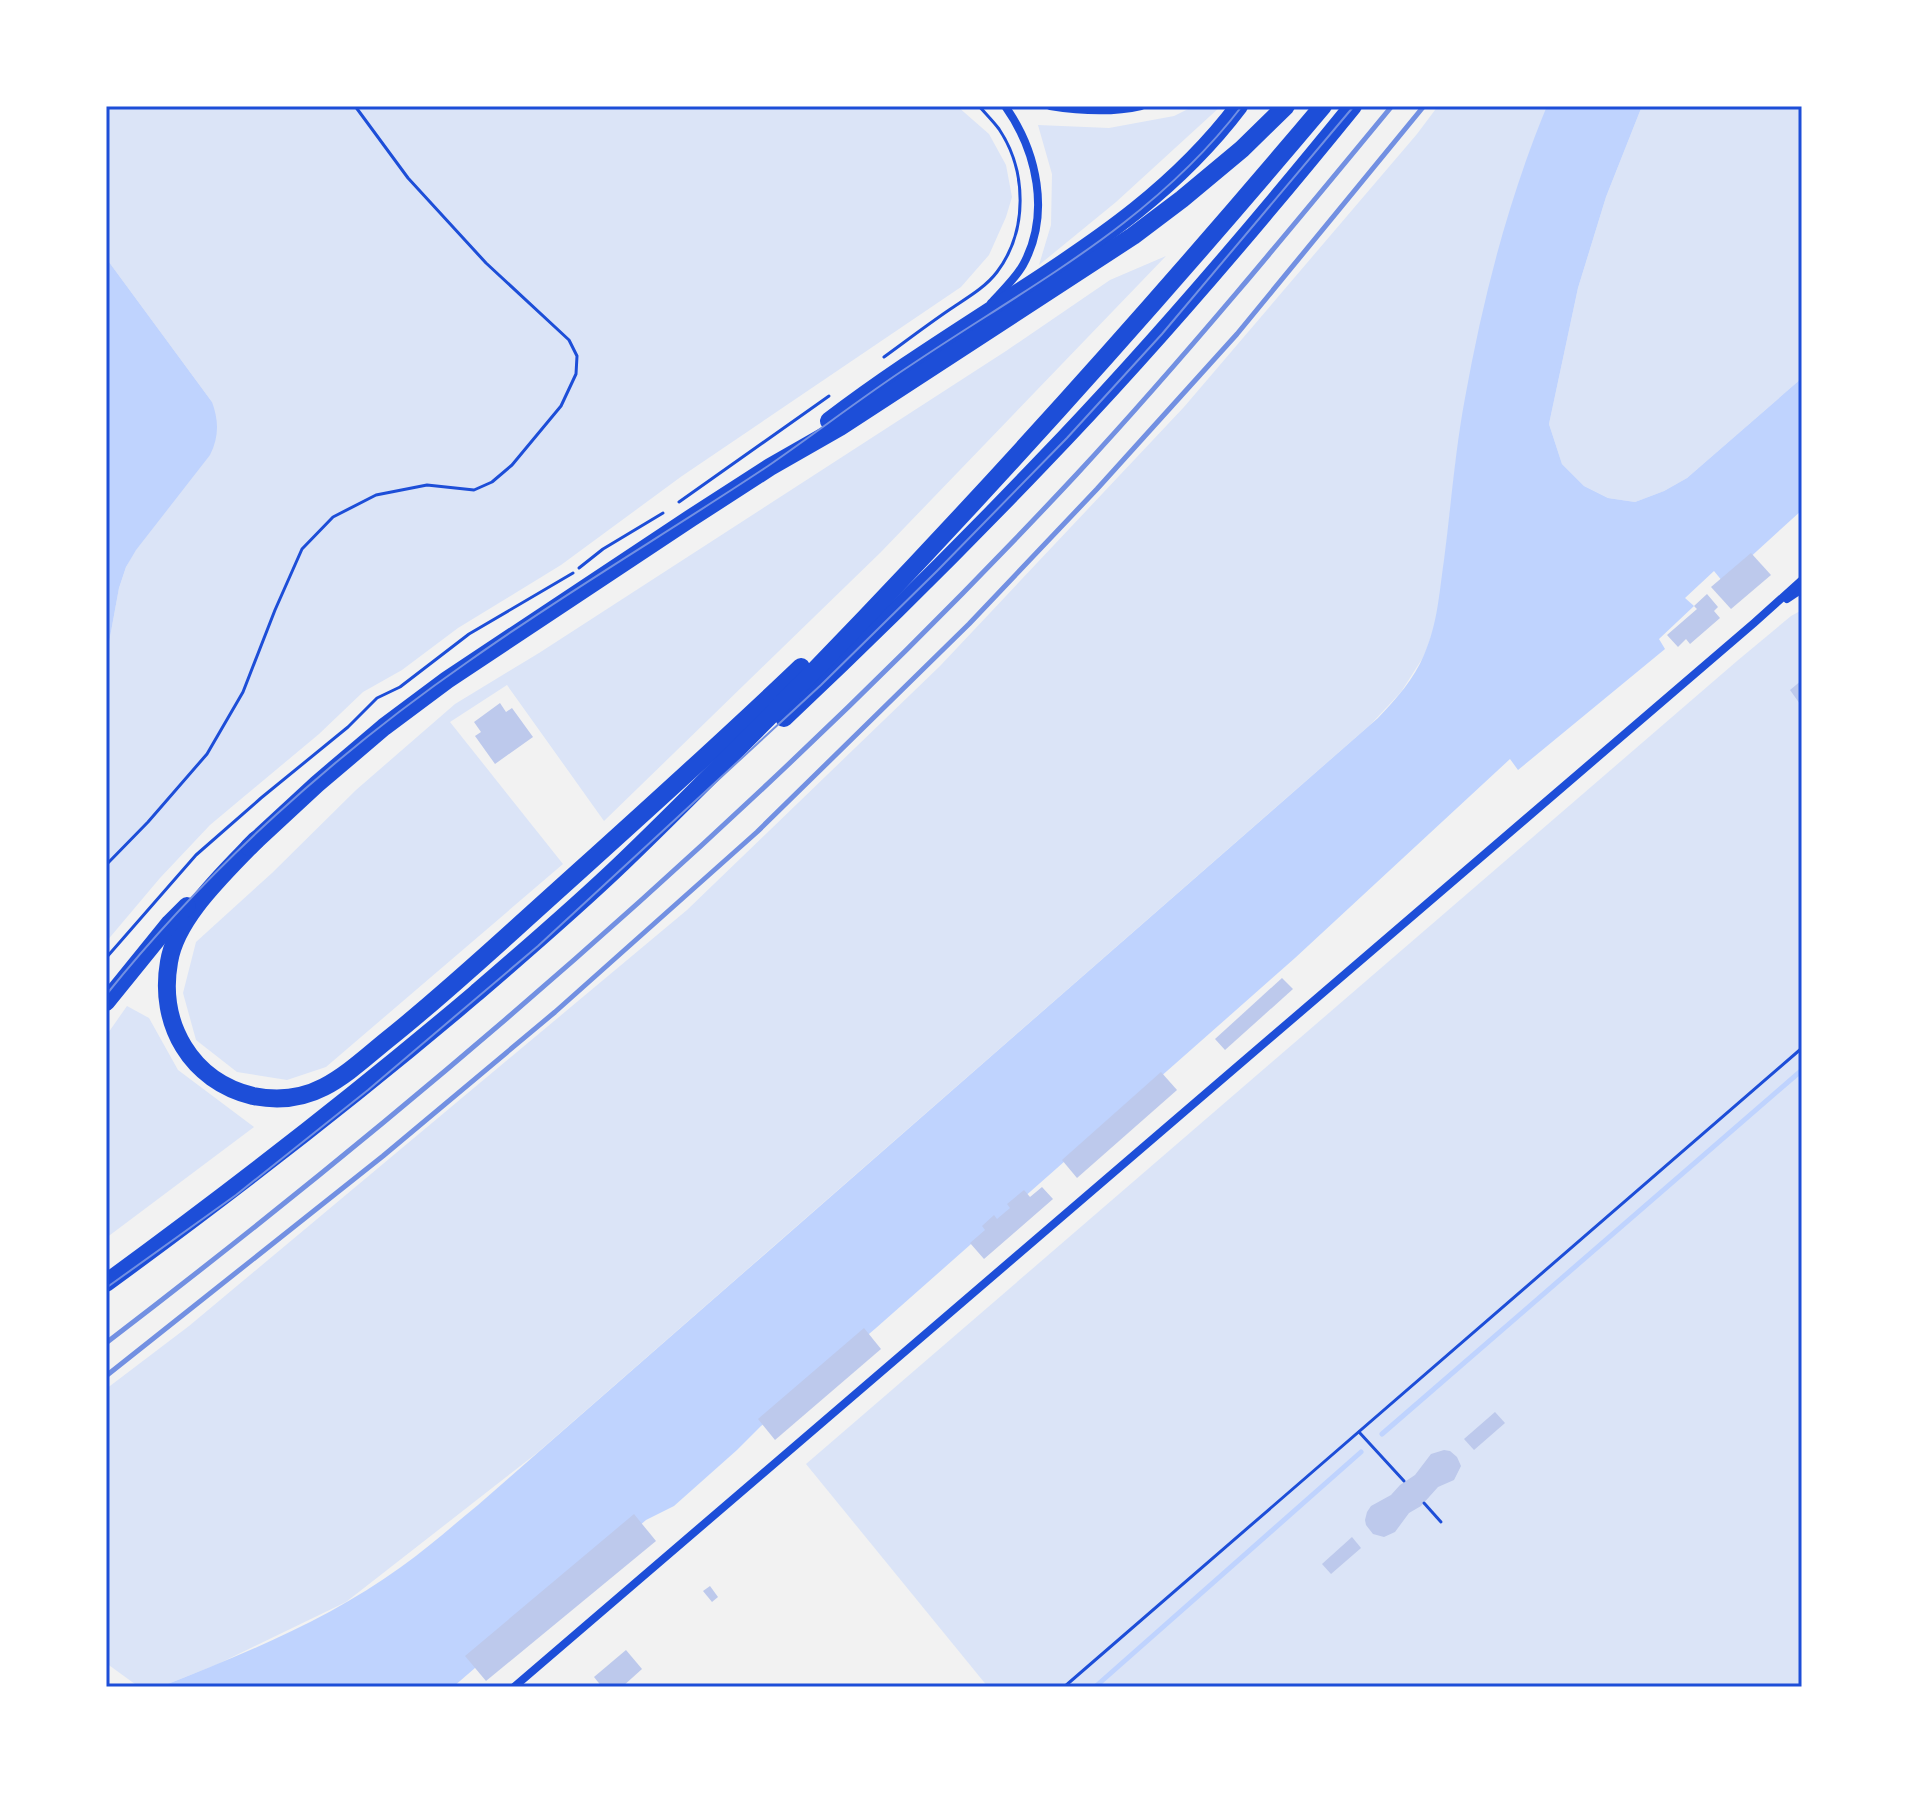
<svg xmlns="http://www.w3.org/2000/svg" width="1908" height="1793" font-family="'Public Sans',sans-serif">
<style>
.green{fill:#dbe4f7}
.water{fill:#bfd3fe}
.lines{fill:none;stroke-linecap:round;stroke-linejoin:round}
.stream{stroke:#bfd3fe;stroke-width:5}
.building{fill:#bdc9ec}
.path{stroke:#1d4ed8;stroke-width:3}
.minor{stroke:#1d4ed8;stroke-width:8}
.trunk{stroke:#1d4ed8;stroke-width:18}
.tram{stroke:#7290e2;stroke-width:2}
.rail{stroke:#7290e2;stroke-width:5}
.neatline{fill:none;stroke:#1d4ed8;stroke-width:3}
</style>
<rect width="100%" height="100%" fill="#f2f2f2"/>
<g class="green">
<polygon points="106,106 957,106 989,134 1006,165 1012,197 1006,217 989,255 961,287 682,476 561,565 458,628 402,670 363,692 319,734 210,825 160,878 106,942 106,659 119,588 126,567 212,402 106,258"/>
<polygon points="1194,106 1221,106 1116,202 1039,265 1051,225 1052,174 1038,125 1109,128 1174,116"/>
<polygon points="1438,106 1547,106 1456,460 1441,593 1436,623 1424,656 1401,692 1371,724 537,1453 346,1602 218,1664 160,1687 139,1687 106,1663 106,1389 189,1326 687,910 940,666 1184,407 1417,134"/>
<polygon points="1642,106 1802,106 1802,378 1687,478 1664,491 1635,502 1608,498 1584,486 1562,464 1549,424 1578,288 1606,197"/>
<polygon points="1166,256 881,552 604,821 507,685 450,722 563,864 326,1067 287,1080 237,1072 196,1040 183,993 196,942 272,873 356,790 455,704 539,653 1006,351 1110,280"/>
<polygon points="1802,610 1802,1687 988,1687 806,1464 1737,661 1791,616"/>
<polygon points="127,1006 149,1018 178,1070 254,1127 106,1238 106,1036"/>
</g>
<g class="water">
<path d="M1547,106H1642L1606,197L1578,288L1549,424L1562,464L1584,486L1608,498L1635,502L1664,491L1687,478L1802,378V510L1723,582L1714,571L1685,598L1694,606L1659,639L1665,649L1518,770L1510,759L1295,958L876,1328L761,1426L737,1450L674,1506L646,1520L453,1687H160C244,1654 328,1620 401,1567C428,1548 452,1526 478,1505L1378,718C1396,699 1414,679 1424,655C1438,622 1439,594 1444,560C1451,506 1455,451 1465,398C1483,298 1508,200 1547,106Z"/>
<path d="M106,258L212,402C219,421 219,437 210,455L136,550L126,567L119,588L106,659Z"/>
</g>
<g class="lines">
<g class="stream">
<polyline points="1382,1434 1802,1070"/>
<polyline points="1095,1687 1361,1452"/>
</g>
</g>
<g class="building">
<polygon points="1751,553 1771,575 1731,609 1711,587"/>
<polygon points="1707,594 1718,607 1714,611 1720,618 1690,644 1686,639 1678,647 1667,635 1697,609 1694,606"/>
<polygon points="1802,680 1802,703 1800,704 1790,690"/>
<polygon points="500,703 506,712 512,708 533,737 495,764 475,736 481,732 474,722"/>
<polygon points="1282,978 1293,989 1225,1050 1215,1039"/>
<polygon points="1161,1072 1177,1090 1077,1178 1062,1160"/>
<polygon points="1042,1187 1053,1199 984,1259 970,1243 985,1230 982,1226 994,1215 997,1219 1010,1208 1007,1204 1024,1190 1030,1197"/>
<polygon points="864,1328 881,1349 775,1440 758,1419"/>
<polygon points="1495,1412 1505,1423 1474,1450 1464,1439"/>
<polygon points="1444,1450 1450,1451 1457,1457 1461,1466 1454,1480 1438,1487 1421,1506 1409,1513 1395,1532 1384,1537 1373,1534 1366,1525 1365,1520 1367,1512 1371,1506 1391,1495 1400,1485 1415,1475 1431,1454"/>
<polygon points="634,1514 656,1541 486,1681 465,1656"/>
<polygon points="1352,1537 1361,1548 1331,1574 1322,1564"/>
<polygon points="710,1586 718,1597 712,1602 703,1591"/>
<polygon points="626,1650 642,1669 622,1687 602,1687 594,1677"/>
</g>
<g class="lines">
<g class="path">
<path d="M884,357C906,341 927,325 949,310C965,299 985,288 997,272C1028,231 1027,171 999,129C993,121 985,113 979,106"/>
<polyline points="679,502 829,396"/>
<polyline points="579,568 603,549 663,513"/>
<polyline points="106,865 148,822 207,754 243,692 275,610 302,549 333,517 376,495 427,485 474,490 492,482 512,465 561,406 576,374 577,356 569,340 486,263 408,178 355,106"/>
<polyline points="106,958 196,855 261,798 348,727 377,698 400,687 469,634 573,573"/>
<polyline points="1359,1432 1404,1481"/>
<polyline points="1424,1503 1441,1522"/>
<polyline points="1064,1687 1802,1048"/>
</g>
<g class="minor">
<path d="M1050,106C1081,111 1111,113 1141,106"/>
<path d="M991,303C1002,291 1015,279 1023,265C1051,214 1037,151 1005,106"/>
<polyline points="1787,599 1802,589"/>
<polyline points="514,1687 1754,623 1802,580"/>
</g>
<g class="trunk">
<path d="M829,421C889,375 953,335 1016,294C1100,240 1178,187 1239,106"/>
<path d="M784,718C872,635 958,550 1042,462C1151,349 1254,228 1353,106"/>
<path d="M256,840C226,872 176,917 169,962C158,1024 191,1081 253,1096C278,1101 301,1099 324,1087C347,1075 366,1057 387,1040C431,1005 473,967 515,929C611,842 708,756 801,667"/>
<polyline points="249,847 317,784 384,727 447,680 691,518 770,467 840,427 1133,236 1182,199 1242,149 1286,106"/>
<polyline points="106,1002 170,923 187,906"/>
<path d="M106,1283C232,1191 356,1095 475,994C525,951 574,909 622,863C671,816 719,767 767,719C961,522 1145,317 1323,106"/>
</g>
<g class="tram">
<path d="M106,995C208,868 335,754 469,661C566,592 669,532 768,466C816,433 862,397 911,365C1030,285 1153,223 1242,106"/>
<polyline points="106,1288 236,1195 368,1090 538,946 821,685 937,571 1067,438 1162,334 1354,106"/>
</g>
<g class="rail">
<path d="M106,1343C451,1079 779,793 1076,475C1186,356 1289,231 1392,106"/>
<polyline points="106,1376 383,1156 555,1012 757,832 969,624 1097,489 1237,334 1424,106"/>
</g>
</g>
<rect width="1908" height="1793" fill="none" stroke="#ffffff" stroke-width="216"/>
<rect x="108" y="108" width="1692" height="1577" class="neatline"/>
</svg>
